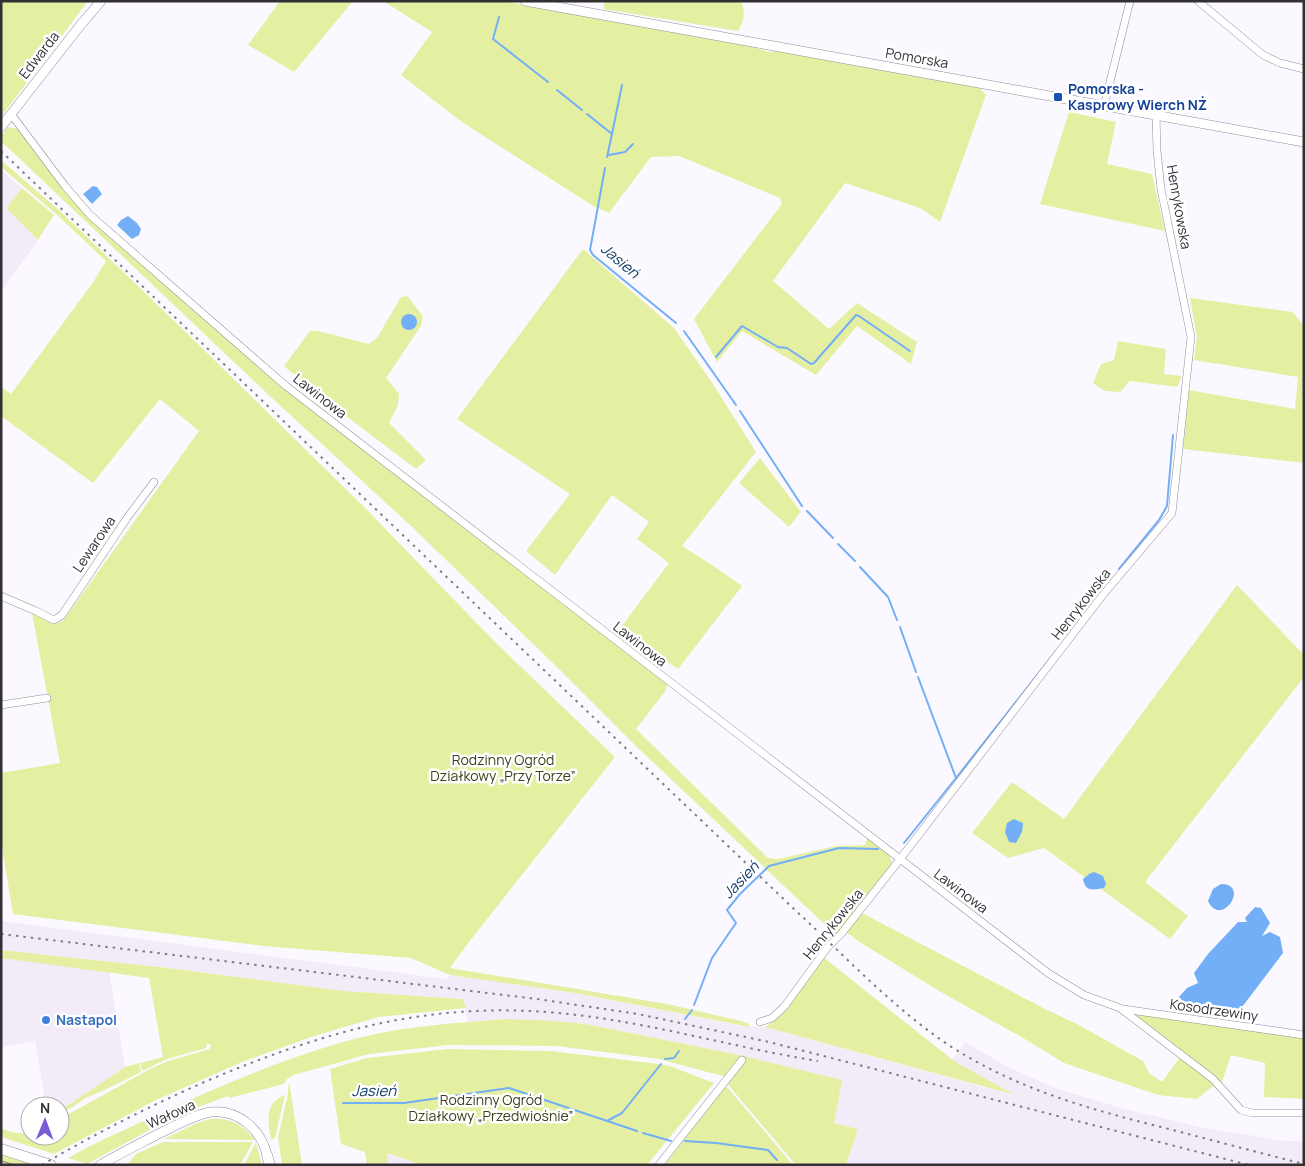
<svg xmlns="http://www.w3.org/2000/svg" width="1305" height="1166" font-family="Manrope,sans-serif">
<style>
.built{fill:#f4ebf9}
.green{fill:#e5efa2}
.water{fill:#72aff6}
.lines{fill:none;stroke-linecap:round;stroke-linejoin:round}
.stream{stroke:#72aff6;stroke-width:2}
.minor-casing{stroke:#958c9b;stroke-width:8}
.tertiary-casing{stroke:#958c9b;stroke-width:10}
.secondary-casing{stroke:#958c9b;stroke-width:11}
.minor{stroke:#fff;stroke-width:7}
.tertiary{stroke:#fff;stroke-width:9}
.secondary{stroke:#fff;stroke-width:10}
.tram{stroke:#807d83;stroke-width:1}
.rail{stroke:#807d83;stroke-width:2;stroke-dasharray:2.5 5;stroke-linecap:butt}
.transit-dot{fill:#1a4fb4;stroke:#fff;stroke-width:2}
.shop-dot{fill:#3f7fe0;stroke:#fff;stroke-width:2}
.labels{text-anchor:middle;stroke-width:5;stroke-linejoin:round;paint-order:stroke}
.street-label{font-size:14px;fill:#322f35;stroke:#fff}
.transit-label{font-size:14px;font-weight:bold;fill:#164399;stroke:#fff;text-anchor:start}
.park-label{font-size:14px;fill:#3c4018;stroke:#fff}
.shop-label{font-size:14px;font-weight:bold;fill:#366cbe;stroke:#fff;text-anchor:start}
.water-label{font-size:15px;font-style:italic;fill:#143e6b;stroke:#fff}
</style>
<rect width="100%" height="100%" fill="#fcf8ff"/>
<g class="built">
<polygon points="1,170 22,188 6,208 38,240 1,292"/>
<polygon points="1,921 446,979 450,975 575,993 741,1026 765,1027 1012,1095 952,1060 965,1042 1008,1067 1055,1088 1121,1108 1200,1127 1285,1141 1304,1141 1304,1165 846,1165 858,1129 834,1123 841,1080 744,1056 586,1024 505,1019 468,1022 463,999 344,991 168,968 1,950"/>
<polygon points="1,958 109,971 125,1067 69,1105 60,1108 60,1106 46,1106 35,1041 1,1047"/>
<polygon points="386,1153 422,1165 388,1165"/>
</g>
<g class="green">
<polygon points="1,1 88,1 1,117"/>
<polygon points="280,1 353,1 294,72 248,45"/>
<polygon points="383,1 503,1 741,43 769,52 781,51 979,87 986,95 940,222 920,208 845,183 773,281 829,329 857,303 917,342 911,364 857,326 816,375 742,331 717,362 694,319 782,204 780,198 679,156 651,157 609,213 593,206 462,122 401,75 432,32"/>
<path d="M605,1H741C746,12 744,22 738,31L603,9Z"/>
<polygon points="1069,112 1116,122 1107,164 1152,174 1165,231 1040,204"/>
<polygon points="8,127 18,129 22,133 84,213 100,228 277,383 667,684 666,690 636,729 768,858 778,859 836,846 865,845 867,838 889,855 892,862 890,868 856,908 862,913 1047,1010 1077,1024 1143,1061 1149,1073 1162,1082 1182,1054 1120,1008 1304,1035 1304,1099 1264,1097 1265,1063 1231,1055 1222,1082 1209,1089 1197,1099 1158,1095 1064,1063 1023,1038 939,991 858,941 842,929 837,936 637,747 556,666 411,526 273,399 1,141 1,136"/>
<polygon points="1,160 60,211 196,342 366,509 497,644 615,757 469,942 450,968 667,1004 741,1021 749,1024 750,1027 575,993 450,975 411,958 263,946 13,914 1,841 1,773 60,763 32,613 54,624 63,621 199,431 160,399 93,483 1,416 1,387 11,394 94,281 106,261 55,213 1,167"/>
<polygon points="22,188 54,215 38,240 6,208"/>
<polygon points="583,249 674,328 711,381 756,452 682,546 715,567 742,586 678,669 651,651 621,627 669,563 637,539 649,522 612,495 555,575 526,551 570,494 457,419"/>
<polygon points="407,296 423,316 421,326 386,378 399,394 398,405 389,423 426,460 416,469 321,397 284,366 310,331 318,331 369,344 377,338 401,297"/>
<polygon points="1190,298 1293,312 1304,326 1304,463 1183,449 1189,390 1295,409 1298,377 1194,360 1197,337"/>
<polygon points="1118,341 1166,349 1164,374 1182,376 1177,387 1130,381 1120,392 1105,391 1093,383 1101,364 1114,360"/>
<polygon points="760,458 801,512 789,527 739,483"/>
<polygon points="1237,585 1304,655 1304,677 1145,882 1188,916 1170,939 1044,848 1008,858 972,833 1012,782 1064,819"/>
<polygon points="1,950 168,968 344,991 463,999 466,1008 379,1017 317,1035 242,1062 154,1101 54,1154 1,1137 1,1129 17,1133 30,1133 30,1136 60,1136 60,1119 150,1069 168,1061 210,1049 211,1044 207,1044 206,1048 167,1059 142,1071 140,1063 163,1057 149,978 1,958"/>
<polygon points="823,957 954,1061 1015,1095 765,1027 779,1016"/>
<path d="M505,1019L554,1021L586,1024L744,1056L842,1080L834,1123L858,1129L846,1165H796L724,1080L728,1075L724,1076L711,1073L659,1059L557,1046L449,1045L369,1054L294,1075L287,1079L284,1084L229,1098L228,1096L177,1115L87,1164L68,1158C94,1143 122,1131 150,1118C217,1087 286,1057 358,1038C406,1026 456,1023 505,1019Z"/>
<polygon points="448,1049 551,1051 667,1065 714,1083 647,1165 422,1165 387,1153 388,1165 367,1165 365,1152 341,1144 330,1069 367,1058"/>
<path d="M139,1063L141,1072C123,1081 106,1090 88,1097C79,1101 71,1111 60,1111V1108L70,1104L125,1067Z"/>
<polygon points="289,1083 291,1093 302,1165 282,1165 278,1137 288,1094 288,1087"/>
<polygon points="724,1086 728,1088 793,1165 665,1165"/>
<path d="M285,1095L275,1138L271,1140C268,1121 264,1103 285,1095Z"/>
<path d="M210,1119C229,1117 244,1125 255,1140L164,1139L197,1123Z"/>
<polygon points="163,1142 253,1142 240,1165 127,1165 136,1154"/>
<polygon points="256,1143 262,1165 244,1165 255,1144"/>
<polygon points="1,1155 33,1165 1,1165"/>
</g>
<g class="water">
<polygon points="93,186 97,187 102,194 92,204 83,194"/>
<polygon points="128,216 137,223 141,229 139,235 132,239 117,225 121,220"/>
<circle cx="409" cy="322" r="8"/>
<polygon points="1014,819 1023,823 1022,832 1016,843 1009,842 1005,832 1007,823"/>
<path d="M1094,872L1103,876L1106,884L1104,888C1093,890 1085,892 1083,879L1089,874Z"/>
<path d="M1221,884C1251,884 1221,929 1208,901L1213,889Z"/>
<polygon points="1255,907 1261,908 1270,923 1262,936 1270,932 1280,937 1283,953 1236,1015 1180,1003 1178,998 1187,988 1198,983 1194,973 1208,954 1238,922 1247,922 1245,918"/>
</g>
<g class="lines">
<g class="stream">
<polyline points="499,17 493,39 548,82"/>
<polyline points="557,90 582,110"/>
<polyline points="587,114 612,134 607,157"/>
<polyline points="612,134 622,85"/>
<polyline points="609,155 625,152 633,144"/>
<polyline points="605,168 590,250 593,255 676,323"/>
<polyline points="684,331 736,405"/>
<polyline points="716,357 742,326 778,347 787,348 811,364 814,363 856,315 859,316 910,351"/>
<polyline points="740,411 802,506"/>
<polyline points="807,511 833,538"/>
<polyline points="838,544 855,561"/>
<polyline points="860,567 888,597 897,620"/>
<polyline points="1119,569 1159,520 1167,506 1173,435"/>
<polyline points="900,627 916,672"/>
<polyline points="956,778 1056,651"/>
<polyline points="904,843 956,778 918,677"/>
<polyline points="694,1005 712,958 736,923 727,910 740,894 769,866 839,848 878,849"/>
<polyline points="685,1019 692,1010"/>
<polyline points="665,1059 674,1058 679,1051"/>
<polyline points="343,1103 404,1103 509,1088 637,1131"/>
<polyline points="607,1121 622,1113 661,1064"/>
<polyline points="643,1133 671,1141"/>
<polyline points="685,1141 716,1143 768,1150 777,1160"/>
</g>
<g class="minor-casing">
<g id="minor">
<polyline points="1198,1 1263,55 1280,63 1304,69"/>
<polyline points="1104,106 1130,1"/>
<polyline points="11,114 65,186 90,215 286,386 1048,973 1084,995 1120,1008 1213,1079 1241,1110 1252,1113 1304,1113"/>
<polyline points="1,596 36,611 54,620 62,615 127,518 154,482"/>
<polyline points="1,705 47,698"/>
<polyline points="1123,1009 1304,1035"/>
<polyline points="760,1022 772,1018 784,1007 827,948 841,934 894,867 1102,596 1172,513 1191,337 1161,189 1157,151 1156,115"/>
<polyline points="659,1165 742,1060"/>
</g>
</g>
<g class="tertiary-casing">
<g id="tertiary">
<polyline points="525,1 1304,142"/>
<polyline points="1,127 79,27 101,1"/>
<path d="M100,1165C119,1154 139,1144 158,1134C175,1126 193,1115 211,1112C239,1109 261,1130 267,1155"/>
</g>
</g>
<g class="secondary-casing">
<g id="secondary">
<polyline points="1,1149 51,1165"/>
<polyline points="267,1155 270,1165"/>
</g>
</g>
<use href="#minor" class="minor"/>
<use href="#tertiary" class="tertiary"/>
<use href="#secondary" class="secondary"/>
<polyline class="tram" points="1,1161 15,1165"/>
<g class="rail">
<path d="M1,151L794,909C844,955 891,1006 947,1044C1014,1088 1085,1108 1161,1127C1208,1139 1256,1152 1304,1164"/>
<polyline points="1,934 537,999 638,1014 769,1042 1249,1165"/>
<path d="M42,1165C96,1133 152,1105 209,1080C325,1031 430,1001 558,1013C646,1021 731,1047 818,1061"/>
</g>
</g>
<rect class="transit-dot" x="1053" y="92" width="10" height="10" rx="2.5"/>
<circle class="shop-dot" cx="46" cy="1020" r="5"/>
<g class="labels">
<g class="street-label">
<text transform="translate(39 55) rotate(-52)" y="5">Edwarda</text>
<text transform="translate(917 58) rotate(10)" y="5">Pomorska</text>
<text transform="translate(1179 207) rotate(80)" y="5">Henrykowska</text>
<text transform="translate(320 396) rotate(38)" y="5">Lawinowa</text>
<text transform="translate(94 544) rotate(-56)" y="5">Lewarowa</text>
<text transform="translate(1081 604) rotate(-52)" y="5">Henrykowska</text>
<text transform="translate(640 644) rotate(38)" y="5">Lawinowa</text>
<text transform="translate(961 891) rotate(37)" y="5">Lawinowa</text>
<text transform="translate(833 924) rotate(-51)" y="5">Henrykowska</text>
<text transform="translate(1214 1010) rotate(8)" y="5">Kosodrzewiny</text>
<text transform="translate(171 1114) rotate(-24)" y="5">Wałowa</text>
</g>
<g class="transit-label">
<text x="1068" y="94">Pomorska -<tspan x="1068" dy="16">Kasprowy Wierch NŻ</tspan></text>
</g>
<g class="park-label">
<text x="503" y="765">Rodzinny Ogród<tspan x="503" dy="16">Działkowy „Przy Torze”</tspan></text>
<text x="491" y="1105">Rodzinny Ogród<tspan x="491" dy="16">Działkowy „Przedwiośnie”</tspan></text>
</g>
<g class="shop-label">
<text x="56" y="1025">Nastapol</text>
</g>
<g class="water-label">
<text transform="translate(620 261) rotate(40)" y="5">Jasień</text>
<text transform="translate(741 880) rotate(-46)" y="5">Jasień</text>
<text x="374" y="1096">Jasień</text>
</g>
</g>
<rect width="1305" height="1166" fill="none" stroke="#322f35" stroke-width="5"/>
<g transform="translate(45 1121) rotate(1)"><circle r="24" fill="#ffffff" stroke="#adacae"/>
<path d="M0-4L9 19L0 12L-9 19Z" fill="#785cd6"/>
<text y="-8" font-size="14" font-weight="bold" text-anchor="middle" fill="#322f35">N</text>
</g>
</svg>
